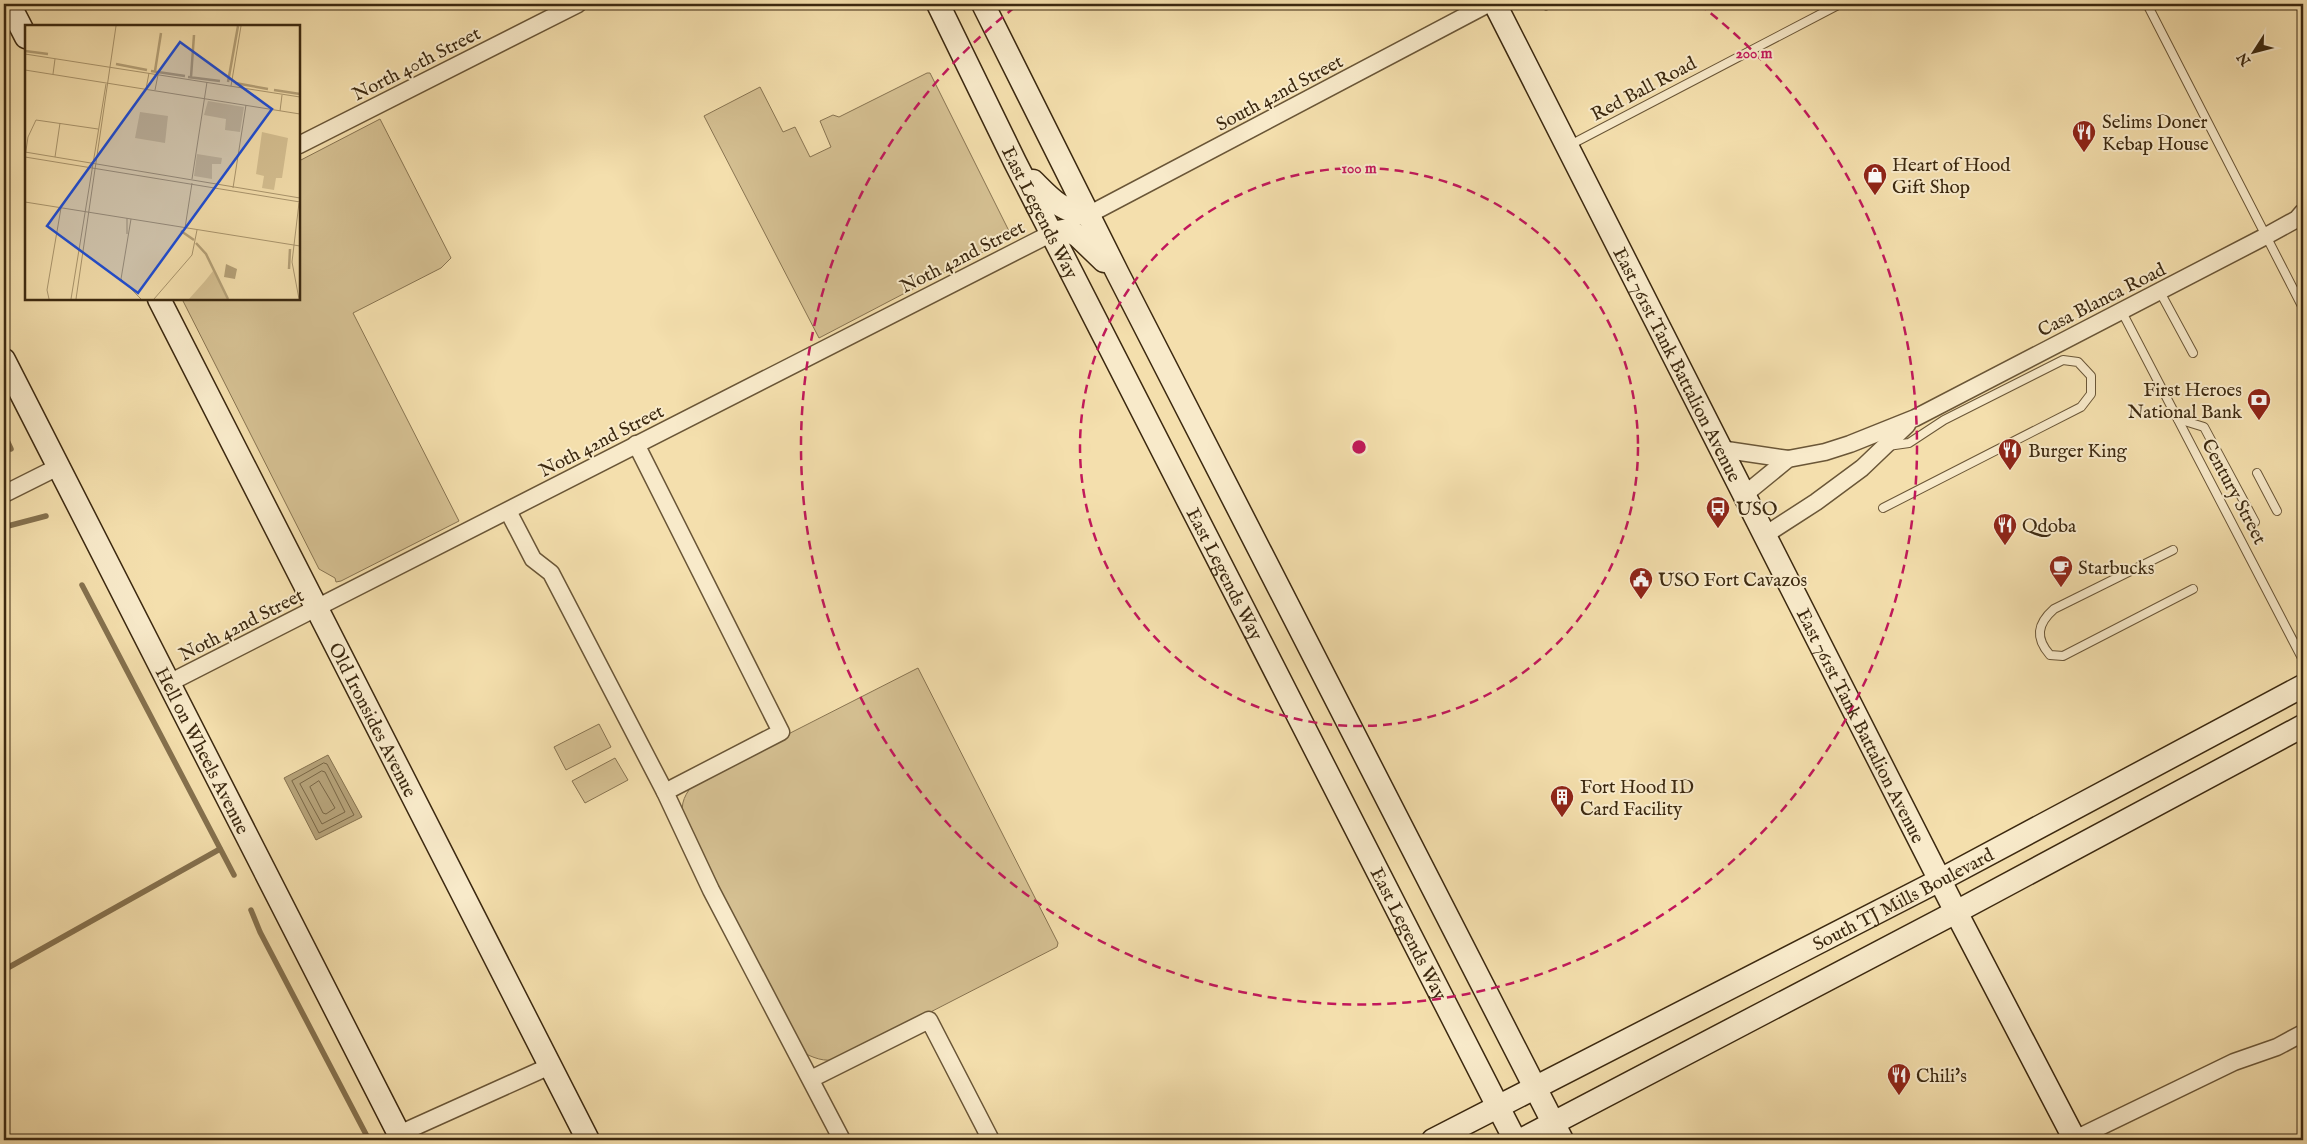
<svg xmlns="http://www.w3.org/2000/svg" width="2307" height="1144" font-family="'IM FELL English',serif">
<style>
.green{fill:#d5c092;stroke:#887451}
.water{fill:#b5a178;stroke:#85714e}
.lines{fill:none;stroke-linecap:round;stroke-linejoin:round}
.shore{stroke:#786544;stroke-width:1}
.stream{stroke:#85714e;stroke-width:5.5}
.lane-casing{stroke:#6a5637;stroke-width:10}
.street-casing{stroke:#6a5637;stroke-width:19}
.secondary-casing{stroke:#3c2910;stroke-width:25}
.lane{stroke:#f8eaca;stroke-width:8}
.street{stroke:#f8eaca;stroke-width:16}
.secondary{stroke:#f8eaca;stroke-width:22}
.ring{fill:none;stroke:#c2185b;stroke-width:2.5;stroke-dasharray:9 6}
.labels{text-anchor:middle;stroke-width:4;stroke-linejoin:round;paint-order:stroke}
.street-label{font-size:19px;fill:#3c2910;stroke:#f8eaca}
.poi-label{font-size:19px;fill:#3c2910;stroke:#f8eaca;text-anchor:start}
.inset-river{fill:none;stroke:#b5a178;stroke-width:2.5}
.inset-road{fill:none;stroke:#aa966e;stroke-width:1}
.view{fill:#1d4ed8;fill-opacity:0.15;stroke:#1d4ed8;stroke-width:2.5}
.inset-edge{fill:none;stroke:#3c2910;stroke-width:2.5}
.centre{fill:#c2185b;stroke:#f8eaca;stroke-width:2.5}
.ring-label{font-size:15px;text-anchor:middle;font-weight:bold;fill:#c2185b;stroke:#f8eaca;stroke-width:4;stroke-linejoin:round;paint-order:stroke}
</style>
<rect width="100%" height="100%" fill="#f4dfad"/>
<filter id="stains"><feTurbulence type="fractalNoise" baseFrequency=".004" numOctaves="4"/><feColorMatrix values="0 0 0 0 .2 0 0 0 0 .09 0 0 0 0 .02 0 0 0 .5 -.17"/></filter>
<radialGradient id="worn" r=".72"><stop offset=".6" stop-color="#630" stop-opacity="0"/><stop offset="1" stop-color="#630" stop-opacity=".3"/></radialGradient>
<g class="green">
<polygon points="927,73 930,73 1012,237 819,338 704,116 760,87 783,132 795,127 810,157 831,147 820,121 833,115 839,117"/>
<polygon points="380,119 451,258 441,268 353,313 459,521 341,581 336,582 335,578 319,569 182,299 299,299 299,161"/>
<path d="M918,668L1058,943L1057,947L843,1057C829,1063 818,1060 804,1053L683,819C680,802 685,794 696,781Z"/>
<polygon points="599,724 611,747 566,770 554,747"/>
<polygon points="615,758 628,780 585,803 572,781"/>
</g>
<polygon class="water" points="328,755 362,817 316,840 284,778"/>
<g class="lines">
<g class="shore">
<polygon points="324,763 327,764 354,815 319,833 292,781"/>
<polygon points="322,771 325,772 345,812 322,824 300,784"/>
<polygon points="319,781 335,808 326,814 323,813 310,787"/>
</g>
<g class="stream">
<polyline points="1546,8 1548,4"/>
<polyline points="4,434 11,449"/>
<polyline points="4,527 46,516"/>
<polyline points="82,585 234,875"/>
<polyline points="251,910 260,932 369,1140"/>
<polyline points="4,970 220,849"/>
</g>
<g class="lane-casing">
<g id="lane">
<polyline points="2147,4 2303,308"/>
<polyline points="1570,145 1840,4"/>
<polyline points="2160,292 2193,353"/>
<polyline points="2122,312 2303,660"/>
<polyline points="2178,419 2204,427 2255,522"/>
<polyline points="2257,473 2277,511"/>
<polyline points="1883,508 2081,407 2091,394 2091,376 2078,362 2063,360 1944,420 1909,443 1888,446"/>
<path d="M2173,550L2054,609C2037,624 2035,638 2050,655L2063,656L2193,589"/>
</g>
</g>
<g class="street-casing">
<g id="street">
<polyline points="299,145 578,4"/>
<polyline points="1088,215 1488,4"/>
<polyline points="636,444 781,732 665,792"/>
<polyline points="1720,449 1788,459"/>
<polyline points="4,494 58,467"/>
<polyline points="1744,495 1788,459 1825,452 1850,444 1915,418 2266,236 2297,219 2303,212"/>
<polyline points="508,511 533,559 551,573 665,792 711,890 842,1140"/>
<polyline points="1765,535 1816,502 1862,468 1907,425"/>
<polyline points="169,683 1052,233"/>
<polyline points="811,1079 929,1020 991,1140"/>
<polyline points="399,1134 550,1066"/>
<polyline points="2075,1139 2234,1062 2277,1047 2303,1033"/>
</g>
</g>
<g class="secondary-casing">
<g id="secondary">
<polyline points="9,4 26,37"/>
<path id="s1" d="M938,4L1015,162L1515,1140"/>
<polyline points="983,4 1118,274 1562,1140"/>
<path id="s2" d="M1495,4L1956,912L2075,1140"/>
<path d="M1033,181C1052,200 1060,210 1088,215"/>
<polyline points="1052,233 1068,230 1078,236 1104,261"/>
<path id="s3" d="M159,299L588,1140"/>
<path id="s4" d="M4,360L402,1140"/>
<path id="s5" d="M1433,1140L1940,880L2303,686"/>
<polyline points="1521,1140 1956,912 2303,726"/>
</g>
</g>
<use href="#lane" class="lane"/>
<use href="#street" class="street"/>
<use href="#secondary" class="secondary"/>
</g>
<g class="ring">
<circle cx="1359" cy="447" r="279"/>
<path d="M1699 4A558 558 0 1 1 1019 4"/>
</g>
<defs>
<g id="restaurant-pin" transform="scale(1.25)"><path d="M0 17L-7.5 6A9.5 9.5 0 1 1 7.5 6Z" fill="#8f2418" stroke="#f8eaca"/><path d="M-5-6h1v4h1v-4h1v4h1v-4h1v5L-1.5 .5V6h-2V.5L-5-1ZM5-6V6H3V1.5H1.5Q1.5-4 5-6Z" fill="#fff"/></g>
<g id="shop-pin" transform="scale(1.25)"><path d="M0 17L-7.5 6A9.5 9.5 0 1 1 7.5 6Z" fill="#8f2418" stroke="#f8eaca"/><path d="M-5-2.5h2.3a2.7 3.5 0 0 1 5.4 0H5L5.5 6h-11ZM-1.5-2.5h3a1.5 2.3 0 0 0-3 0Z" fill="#fff"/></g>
<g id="bank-pin" transform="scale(1.25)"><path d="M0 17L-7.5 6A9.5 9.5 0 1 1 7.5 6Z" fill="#8f2418" stroke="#f8eaca"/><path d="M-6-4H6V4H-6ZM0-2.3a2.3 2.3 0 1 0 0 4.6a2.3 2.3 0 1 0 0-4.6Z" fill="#fff"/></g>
<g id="bus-pin" transform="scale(1.25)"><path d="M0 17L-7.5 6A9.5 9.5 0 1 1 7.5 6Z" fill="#8f2418" stroke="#f8eaca"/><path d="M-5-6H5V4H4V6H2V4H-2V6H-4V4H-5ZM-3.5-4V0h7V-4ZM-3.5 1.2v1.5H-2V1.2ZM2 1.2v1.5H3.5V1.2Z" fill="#fff"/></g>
<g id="cafe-pin" transform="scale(1.25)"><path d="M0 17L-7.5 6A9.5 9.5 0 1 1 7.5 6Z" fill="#8f2418" stroke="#f8eaca"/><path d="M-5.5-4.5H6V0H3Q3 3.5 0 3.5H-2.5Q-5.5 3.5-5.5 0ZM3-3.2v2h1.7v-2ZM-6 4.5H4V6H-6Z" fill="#fff"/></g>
<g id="civic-pin" transform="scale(1.25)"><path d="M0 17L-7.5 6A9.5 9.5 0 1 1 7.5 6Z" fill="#8f2418" stroke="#f8eaca"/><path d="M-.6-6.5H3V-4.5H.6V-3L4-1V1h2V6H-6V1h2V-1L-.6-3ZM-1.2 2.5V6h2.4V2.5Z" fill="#fff"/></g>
<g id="building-pin" transform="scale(1.25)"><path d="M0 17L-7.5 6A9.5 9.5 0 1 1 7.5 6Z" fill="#8f2418" stroke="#f8eaca"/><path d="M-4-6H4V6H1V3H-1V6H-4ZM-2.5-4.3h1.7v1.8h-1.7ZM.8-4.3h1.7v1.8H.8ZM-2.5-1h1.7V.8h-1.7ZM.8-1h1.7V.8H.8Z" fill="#fff"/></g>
</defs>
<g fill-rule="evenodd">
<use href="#restaurant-pin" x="2084" y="132"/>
<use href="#shop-pin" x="1875" y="175"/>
<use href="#bank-pin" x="2259" y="400"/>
<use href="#restaurant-pin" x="2010" y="450"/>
<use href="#bus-pin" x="1718" y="508"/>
<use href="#restaurant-pin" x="2005" y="525"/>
<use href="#cafe-pin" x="2061" y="567"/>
<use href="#civic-pin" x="1641" y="579"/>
<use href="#building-pin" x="1562" y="797"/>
<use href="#restaurant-pin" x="1899" y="1075"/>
</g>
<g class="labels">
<g class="street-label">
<text transform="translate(416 63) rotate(-27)" y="7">North 40th Street</text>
<text transform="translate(1643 88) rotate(-28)" y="7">Red Ball Road</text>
<text transform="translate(1279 92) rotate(-28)" y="7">South 42nd Street</text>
<text dy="7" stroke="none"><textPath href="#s1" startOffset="232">East Legends Way</textPath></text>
<text transform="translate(962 256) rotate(-27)" y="7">Noth 42nd Street</text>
<text transform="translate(2101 299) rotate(-27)" y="7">Casa Blanca Road</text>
<text dy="7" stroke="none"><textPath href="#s2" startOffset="404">East 761st Tank Battalion Avenue</textPath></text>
<text transform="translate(601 440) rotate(-27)" y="7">Noth 42nd Street</text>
<text transform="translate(2235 491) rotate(62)" y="7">Century Street</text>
<text dy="7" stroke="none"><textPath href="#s1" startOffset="638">East Legends Way</textPath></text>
<text transform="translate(241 624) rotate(-27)" y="7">Noth 42nd Street</text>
<text dy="7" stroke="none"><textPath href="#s3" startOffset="472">Old Ironsides Avenue</textPath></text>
<text dy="7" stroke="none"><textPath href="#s2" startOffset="809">East 761st Tank Battalion Avenue</textPath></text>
<text dy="7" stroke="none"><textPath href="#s4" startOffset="438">Hell on Wheels Avenue</textPath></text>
<text dy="7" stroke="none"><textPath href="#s5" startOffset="528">South TJ Mills Boulevard</textPath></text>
<text dy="7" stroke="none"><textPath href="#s1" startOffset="1042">East Legends Way</textPath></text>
</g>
<g class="poi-label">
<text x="2102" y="128">Selims Doner<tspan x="2102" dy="22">Kebap House</tspan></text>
<text x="1892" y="171">Heart of Hood<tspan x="1892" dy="22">Gift Shop</tspan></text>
<text x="2242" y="396" text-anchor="end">First Heroes<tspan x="2242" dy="22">National Bank</tspan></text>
<text x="2028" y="457">Burger King</text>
<text x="1736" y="515">USO</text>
<text x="2022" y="532">Qdoba</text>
<text x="2078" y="574">Starbucks</text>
<text x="1658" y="586">USO Fort Cavazos</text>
<text x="1580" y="793">Fort Hood ID<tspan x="1580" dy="22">Card Facility</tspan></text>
<text x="1916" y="1082">Chili's</text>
</g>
</g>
<g transform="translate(25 25)">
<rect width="275" height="275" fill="#f4dfad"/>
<path d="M183,76L219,82L215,107L200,105L201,94L179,90ZM115,87L143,91L140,118L110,113ZM237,107L263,113L257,153H251L249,165L237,163L239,151L231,149ZM172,129L197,133L196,139H187V154L169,151ZM188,246L203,274H164L180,256Z" fill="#d5c092"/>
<path d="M201,239L212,244L210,254L199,252Z" fill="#b5a178"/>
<path class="inset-river" d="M0,26L23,29M91,39L122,45M126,46L160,51M130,46L136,8M163,52L195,56M166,52L169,10M203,57L213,1M210,58L243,64M249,65L275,69M156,206L169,215M171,218L181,229L203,274M264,244L265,224"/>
<path class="inset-road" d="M0,29L275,72M0,45L275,89M28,49L30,34M206,61L216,1M121,64L124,48M130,65L133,50M255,86L257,70M0,127L275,173M0,132L275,177M0,132L3,112L11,95L73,104M30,132L35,98M167,154L182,57M208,163L221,80M0,177L275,221M102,193V209M106,194L96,254L116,274M160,203L167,158M24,274L22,265L36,183M46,274L81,59M51,274L91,1M129,274L167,230L172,205M274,274L267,237L274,178"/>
<path class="view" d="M155,17L247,84L113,268L22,201Z"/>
<rect width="275" height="275" class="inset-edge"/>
</g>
<circle cx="1359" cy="447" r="8" class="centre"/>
<g class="ring-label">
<text x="1754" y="58">200 m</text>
<text x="1359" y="173">100 m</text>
</g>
<rect width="2307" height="1144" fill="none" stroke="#f4dfad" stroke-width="20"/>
<rect x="5" y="5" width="2297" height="1134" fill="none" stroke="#3c2910" stroke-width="2.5"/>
<rect x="10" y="10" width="2287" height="1124" fill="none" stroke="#3c2910"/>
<g transform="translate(2254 52) rotate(234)" stroke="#f8eaca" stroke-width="4" paint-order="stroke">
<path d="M0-4L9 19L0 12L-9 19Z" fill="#3c2910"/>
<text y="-8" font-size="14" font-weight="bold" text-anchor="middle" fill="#3c2910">N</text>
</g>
<rect width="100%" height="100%" filter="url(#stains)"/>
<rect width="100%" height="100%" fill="url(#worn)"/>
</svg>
